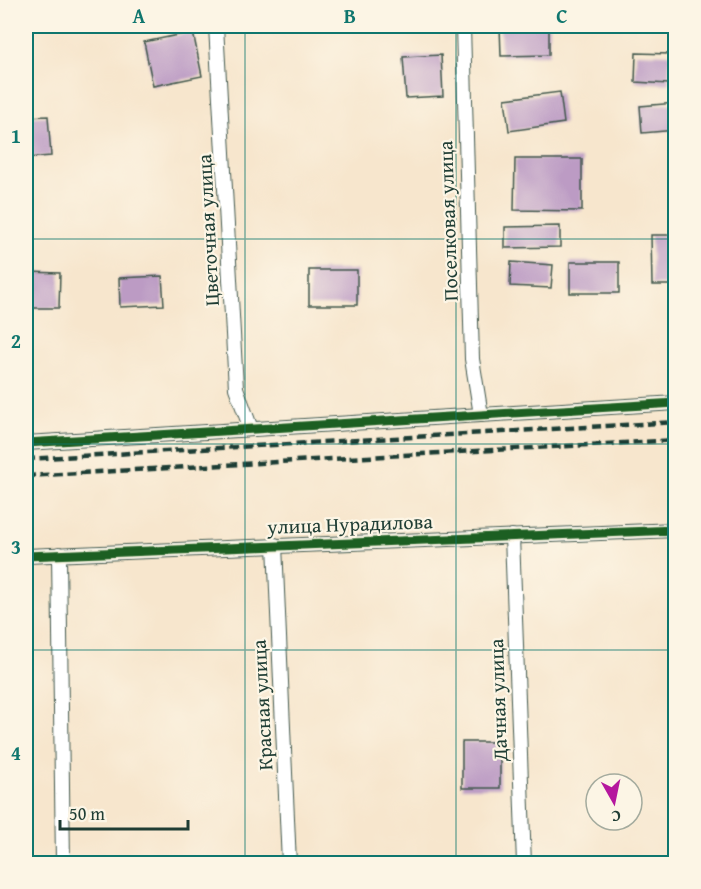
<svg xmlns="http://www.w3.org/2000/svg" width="701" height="889" font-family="'Gentium Book Plus',serif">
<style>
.building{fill:#bc9bc4}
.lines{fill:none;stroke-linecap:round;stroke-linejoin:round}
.minor-casing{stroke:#3f564b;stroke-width:16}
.minor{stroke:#fff;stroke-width:14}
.rail{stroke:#1f3d34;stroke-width:4.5;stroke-dasharray:9 4.5;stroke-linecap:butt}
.cycleway-casing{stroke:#fcf5e5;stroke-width:13}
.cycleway{stroke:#1b5e20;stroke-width:9}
.grid{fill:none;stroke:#0f766e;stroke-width:1.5;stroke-opacity:0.55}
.labels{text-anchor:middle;stroke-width:4.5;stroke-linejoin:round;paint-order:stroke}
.street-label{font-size:20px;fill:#1f3d34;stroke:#fcf5e5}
.neatline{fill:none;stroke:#0f766e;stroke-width:2}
.grid-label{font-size:20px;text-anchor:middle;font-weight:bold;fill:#0f766e}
</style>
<rect width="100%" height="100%" fill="#fcf5e5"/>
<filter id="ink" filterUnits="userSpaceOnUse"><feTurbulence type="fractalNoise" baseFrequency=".0167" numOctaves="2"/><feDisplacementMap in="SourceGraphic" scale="12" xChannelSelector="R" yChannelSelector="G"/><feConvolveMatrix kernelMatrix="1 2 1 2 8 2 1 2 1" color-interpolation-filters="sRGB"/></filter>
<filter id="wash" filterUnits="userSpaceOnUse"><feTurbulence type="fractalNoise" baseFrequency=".008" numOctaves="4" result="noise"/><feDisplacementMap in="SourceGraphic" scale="24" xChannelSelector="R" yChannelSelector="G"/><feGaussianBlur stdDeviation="1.35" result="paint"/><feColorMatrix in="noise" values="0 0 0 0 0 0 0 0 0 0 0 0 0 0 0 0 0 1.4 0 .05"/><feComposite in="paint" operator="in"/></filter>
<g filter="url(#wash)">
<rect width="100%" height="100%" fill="#f7e6cd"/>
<g id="blocks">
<g class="building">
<polygon points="500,26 549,26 549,55 501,56"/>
<polygon points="193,32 202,76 153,86 144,42"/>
<polygon points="636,53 670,54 669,84 635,82"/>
<polygon points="441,55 443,96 406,98 403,57"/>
<polygon points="560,92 564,123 509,131 505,99"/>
<polygon points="676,103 676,130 642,133 640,106"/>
<polygon points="48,116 51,156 26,158 26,117"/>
<polygon points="515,159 582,159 582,211 514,210"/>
<polygon points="560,226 560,247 505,248 505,227"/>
<polygon points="651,235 676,235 676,285 652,285"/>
<polygon points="511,262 553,265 551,288 510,286"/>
<rect x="570" y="262" width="49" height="31"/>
<rect x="309" y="270" width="48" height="35"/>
<polygon points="26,272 60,273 59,308 26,308"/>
<polygon points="162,276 164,305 120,307 119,278"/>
<rect x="462" y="742" width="38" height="46"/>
</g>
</g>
</g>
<g filter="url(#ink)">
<use href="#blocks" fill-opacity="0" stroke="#3f564b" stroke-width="1.5"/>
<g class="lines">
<g class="minor-casing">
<g id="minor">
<polyline points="216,26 236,388 251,429"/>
<polyline points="463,26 472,359 481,415"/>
<polyline points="26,443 676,403"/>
<polyline points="512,536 524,864"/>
<polyline points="275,545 289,864"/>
<polyline points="59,554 63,864"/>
<polyline points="26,556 676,530"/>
</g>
</g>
<use href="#minor" class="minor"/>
<g class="rail">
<polyline points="26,459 676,422"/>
<polyline points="26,476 676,440"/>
</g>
<g class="cycleway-casing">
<g id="cycleway">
<polyline points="26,443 676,403"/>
<polyline points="26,556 676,530"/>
</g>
</g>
<use href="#cycleway" class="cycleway"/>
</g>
</g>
<path class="grid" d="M245,26V864M456,26V864M26,239H676M26,444H676M26,650H676"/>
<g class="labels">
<g class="street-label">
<text transform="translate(448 221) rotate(-92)" y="7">Поселковая улица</text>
<text transform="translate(208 230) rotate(-93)" y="7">Цветочная улица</text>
<text transform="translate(350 524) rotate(-2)" y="7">улица Нурадилова</text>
<text transform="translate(498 700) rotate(-92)" y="7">Дачная улица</text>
<text transform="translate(262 705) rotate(-93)" y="7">Красная улица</text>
</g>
</g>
<rect width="701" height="889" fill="none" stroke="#fcf5e5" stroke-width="66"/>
<g transform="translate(614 802) rotate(171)"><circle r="28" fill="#fcf5e5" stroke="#a4ab9e" stroke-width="1.5"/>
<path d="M0-4.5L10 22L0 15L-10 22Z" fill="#b5179e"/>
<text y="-9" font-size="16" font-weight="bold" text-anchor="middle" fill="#1f3d34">С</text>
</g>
<path d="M60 820v9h128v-9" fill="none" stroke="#1f3d34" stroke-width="3"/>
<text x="69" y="820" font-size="18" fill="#1f3d34" stroke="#fcf5e5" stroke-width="4.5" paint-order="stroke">50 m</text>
<rect x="33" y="33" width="635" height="823" class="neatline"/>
<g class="grid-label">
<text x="139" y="23">A</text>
<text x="350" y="23">B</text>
<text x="562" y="23">C</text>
<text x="16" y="143">1</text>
<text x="16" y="348">2</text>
<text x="16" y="554">3</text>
<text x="16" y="760">4</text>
</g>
</svg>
